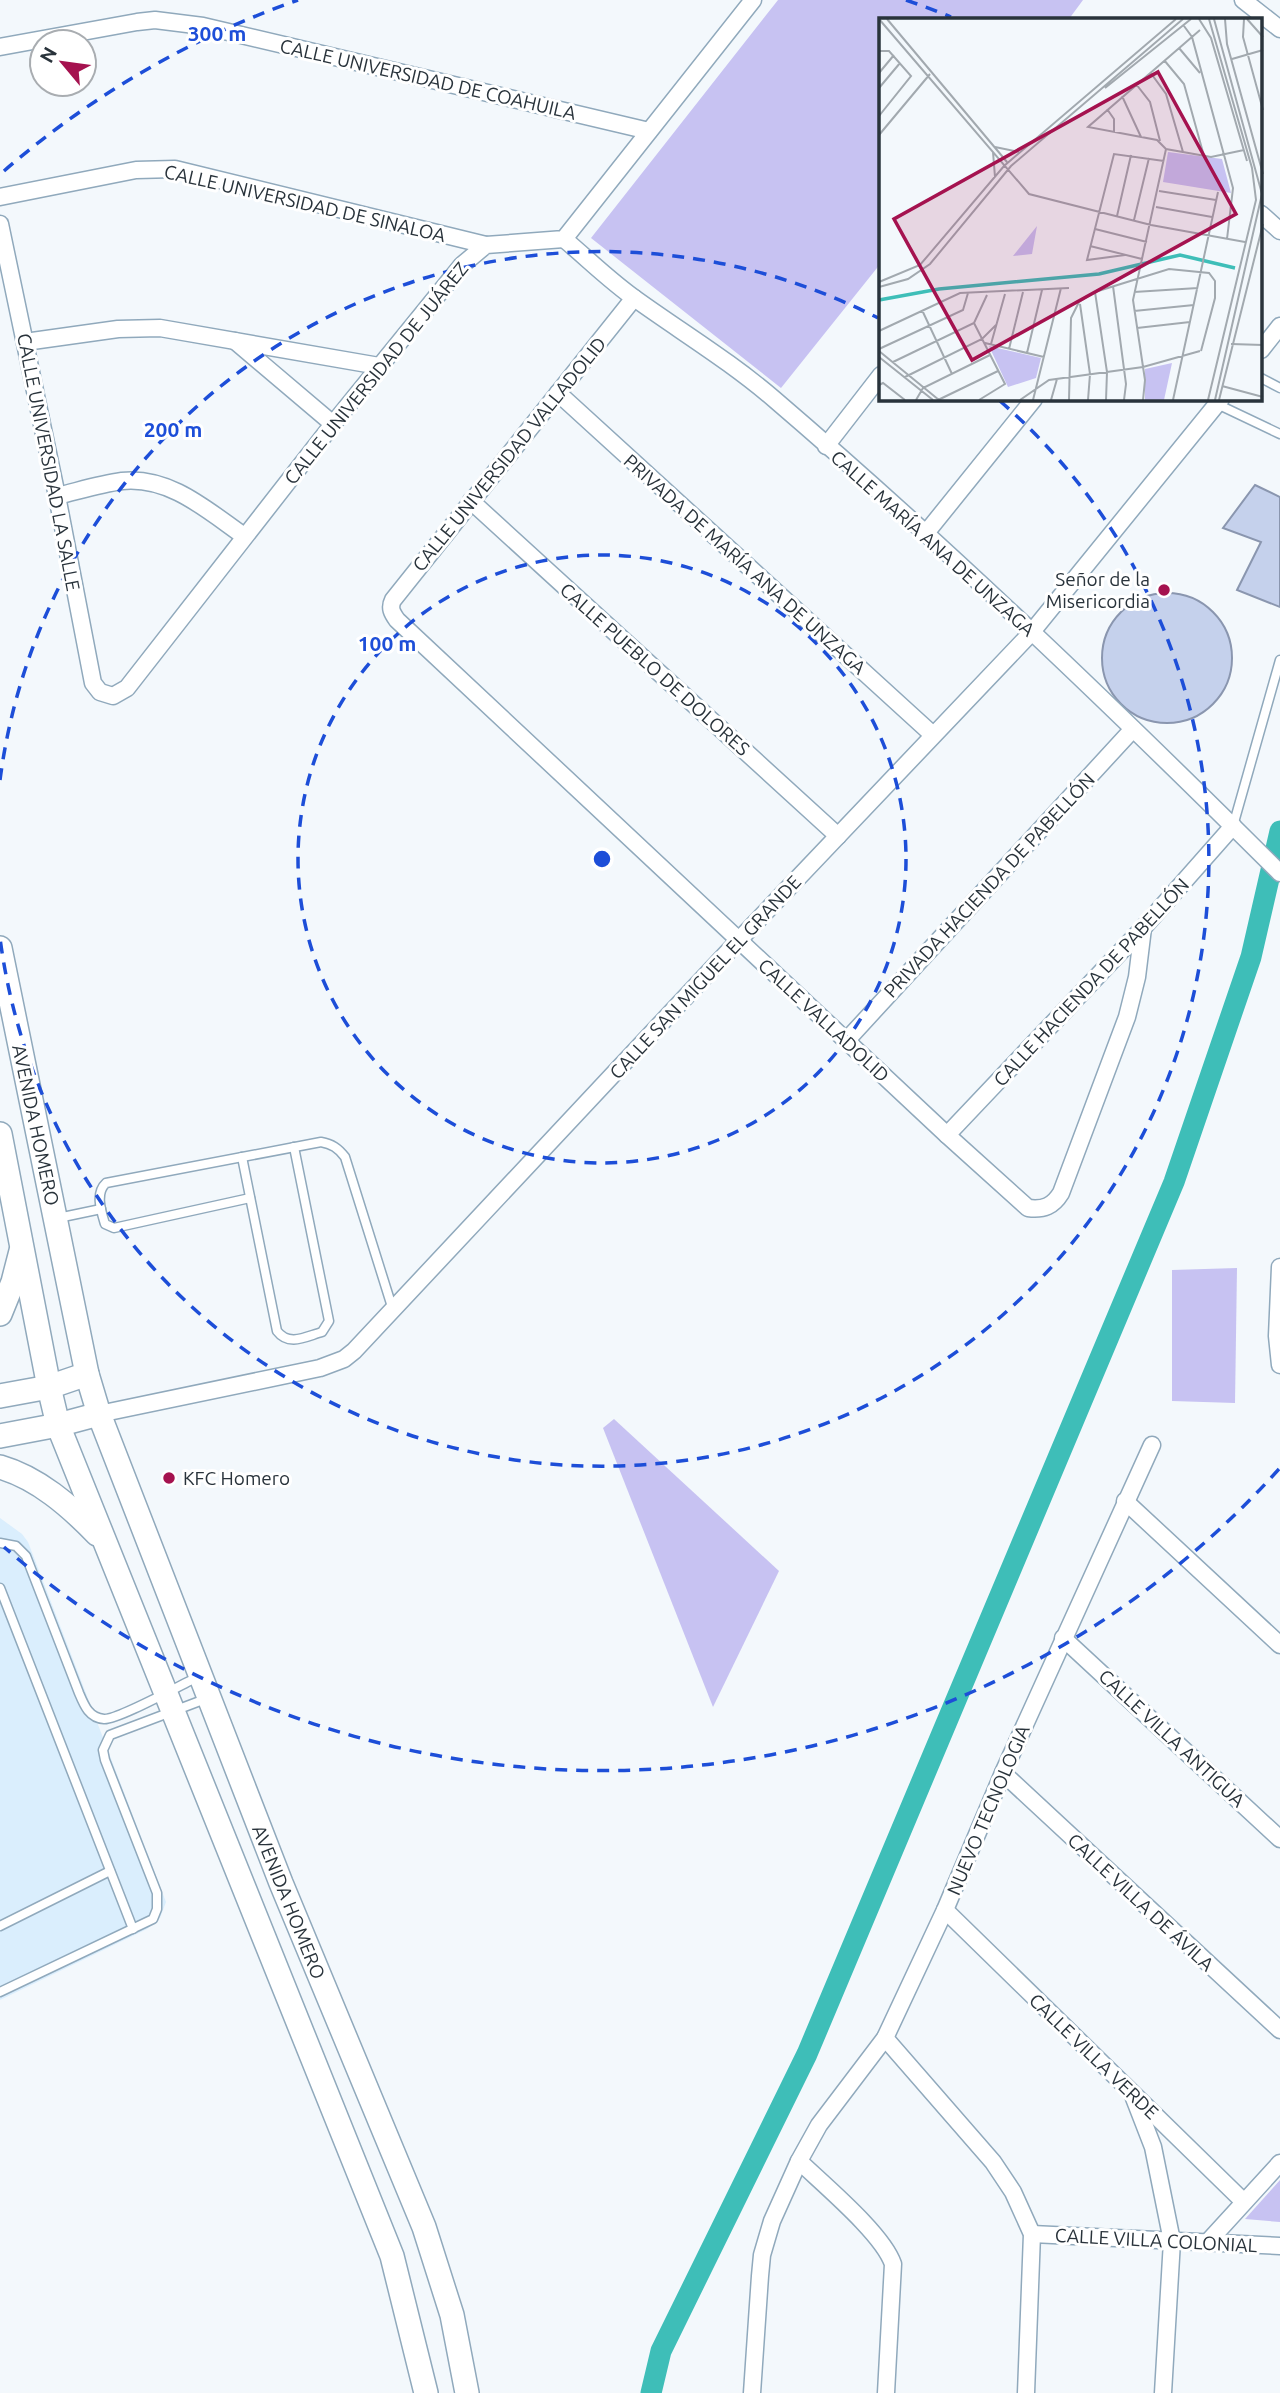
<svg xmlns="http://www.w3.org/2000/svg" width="1280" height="2393" font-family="Ubuntu,sans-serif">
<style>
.built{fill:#daeefd}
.green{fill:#c7c2f2}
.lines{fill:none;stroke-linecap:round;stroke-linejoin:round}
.canal{stroke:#3ebeb8;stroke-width:21}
.building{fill:#c5d1ec;stroke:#8a96af;stroke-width:2}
.lane-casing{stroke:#90a9bc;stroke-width:11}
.street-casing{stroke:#90a9bc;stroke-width:19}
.secondary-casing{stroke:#90a9bc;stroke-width:26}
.lane{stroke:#fff;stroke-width:8}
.street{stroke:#fff;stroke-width:16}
.secondary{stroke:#fff;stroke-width:23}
.ring{fill:none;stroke:#1d4ed8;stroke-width:3.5;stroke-dasharray:12 9}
.poi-dot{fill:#a5124f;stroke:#fff;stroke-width:2.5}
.labels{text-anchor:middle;stroke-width:6;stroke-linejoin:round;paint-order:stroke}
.street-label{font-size:19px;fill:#29333b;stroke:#fff}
.poi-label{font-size:19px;fill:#29333b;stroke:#fff;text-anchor:end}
.inset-river{fill:none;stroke:#3ebeb8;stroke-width:3.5}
.inset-road{fill:none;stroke:#a2a9af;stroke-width:2}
.view{fill:#a5124f;fill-opacity:0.15;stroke:#a5124f;stroke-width:3.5}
.inset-edge{fill:none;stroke:#29333b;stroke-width:3.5}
.centre{fill:#1d4ed8;stroke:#fff;stroke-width:3.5}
.ring-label{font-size:21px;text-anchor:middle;font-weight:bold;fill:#1d4ed8;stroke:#fff;stroke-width:6;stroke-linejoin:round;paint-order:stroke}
</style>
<rect width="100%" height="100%" fill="#f3f8fc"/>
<polygon class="built" points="0,1518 22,1534 28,1542 166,1902 160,1918 147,1929 0,2000"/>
<g class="green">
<polygon points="778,0 1083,0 1069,19 881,19 881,263 781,388 591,238"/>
<polygon points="1237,1268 1235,1403 1172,1401 1172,1270"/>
<polygon points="614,1419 779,1571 713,1707 603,1428"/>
<polygon points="1280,2180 1280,2222 1245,2219"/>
</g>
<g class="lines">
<polyline class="canal" points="651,2393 661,2351 807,2054 1174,1182 1251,957 1280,831"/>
</g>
<g class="building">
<polygon points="1255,485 1280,497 1280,607 1237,590 1261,542 1223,528"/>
<circle cx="1167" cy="658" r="65"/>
</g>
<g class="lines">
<g class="lane-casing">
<g id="lane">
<polyline points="1261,378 1280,388"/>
<polyline points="1217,404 1280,434"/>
<polyline points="1233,826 1280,660"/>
<path d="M242,1157L277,1331C289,1347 307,1336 322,1332L329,1321L294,1147"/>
<path d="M250,1198L114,1228L105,1224C101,1211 95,1193 106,1183L321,1142C332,1144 338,1148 345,1157L393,1310"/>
<polyline points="58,1218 101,1209"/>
<path d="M0,1543L16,1546L26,1556L79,1693C84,1705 89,1718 104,1719C118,1720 182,1684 200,1676"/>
<polyline points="0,1588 133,1929"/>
<polyline points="0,1926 110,1871"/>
<polyline points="0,1992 153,1919 157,1909 157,1893 105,1760 103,1750 110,1735 208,1698"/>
</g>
</g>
<g class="street-casing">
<g id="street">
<polyline points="1243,0 1280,29"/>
<polyline points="0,47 137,22 155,20 203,26 649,131"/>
<polyline points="0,197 136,170 175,169 486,245"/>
<polyline points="1261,214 1280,231"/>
<polyline points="0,224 57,496 93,683 100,692 113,696 127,688 333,424 462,265 486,245 564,239 753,0"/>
<path d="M564,239C588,259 611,282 637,300C683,333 731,362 774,399C949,549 1116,710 1280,873"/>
<path d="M634,298L393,600C389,608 392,613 397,620L947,1135L1028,1208C1044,1210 1053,1206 1061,1193L1127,1017L1137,977L1143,928"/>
<polyline points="235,341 333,424"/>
<polyline points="25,342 118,329 160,328 379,366"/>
<polyline points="1261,350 1280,326"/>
<polyline points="558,393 933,735"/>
<polyline points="826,446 881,375"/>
<path d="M57,496C78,491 100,484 122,481C170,476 208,511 244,536"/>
<polyline points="471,501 838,836"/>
<polyline points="926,533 1034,399"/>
<polyline points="846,1041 1133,729"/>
<polyline points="947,1135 1143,928 1233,826"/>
<polyline points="1280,1267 1277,1336 1280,1365"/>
<polyline points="99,1414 320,1368 344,1359 354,1351 739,940 1031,633 1221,399"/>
<polyline points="1125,1501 1280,1645"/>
<polyline points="1063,1638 1280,1839"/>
<polyline points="1003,1773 1280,2030"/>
<polyline points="945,1910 1244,2202"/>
<polyline points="885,2038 993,2162 1013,2192 1032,2234 1026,2393"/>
<polyline points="1134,2098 1153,2147 1172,2241 1163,2393"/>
<path d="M799,2161C824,2185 883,2234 893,2264L886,2393"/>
<polyline points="1032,2234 1280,2246"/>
<polyline points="1207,2243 1280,2163"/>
<polyline points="752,2393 760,2276 762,2255 772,2221 799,2161 819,2125 885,2038 945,1910 1003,1773 1152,1445"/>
</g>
</g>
<g class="secondary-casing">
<g id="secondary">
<polyline points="0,948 87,1374 99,1414 281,1883 424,2227 452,2315 467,2393"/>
<polyline points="0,1134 49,1387 58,1425 392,2256 426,2393"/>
<polyline points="0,1314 13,1282 21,1251"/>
<polyline points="0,1396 49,1387 87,1374"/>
<polyline points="0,1436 58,1425 99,1414"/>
<path d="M0,1467C38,1478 70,1506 97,1534"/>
</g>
</g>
<use href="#lane" class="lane"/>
<use href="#street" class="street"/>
<use href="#secondary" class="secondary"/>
</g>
<g class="ring">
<circle cx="602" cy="859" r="304"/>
<path d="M0 780A607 607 0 0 1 878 318M1000 401A607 607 0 1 1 0 938"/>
<path d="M1279 1469A911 911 0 0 1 4 1547M4 171A911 911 0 0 1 298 0M906 0A911 911 0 0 1 951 17"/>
</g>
<g class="poi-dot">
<circle cx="1164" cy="590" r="7"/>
<circle cx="169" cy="1478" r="7"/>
</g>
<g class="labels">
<g class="street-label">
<text transform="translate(428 79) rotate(13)" y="7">CALLE UNIVERSIDAD DE COAHUILA</text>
<text transform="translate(305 203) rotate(13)" y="7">CALLE UNIVERSIDAD DE SINALOA</text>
<text transform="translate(376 373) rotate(-51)" y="7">CALLE UNIVERSIDAD DE JUÁREZ</text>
<text transform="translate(509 454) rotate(-51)" y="7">CALLE UNIVERSIDAD VALLADOLID</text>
<text transform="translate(49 462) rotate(79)" y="7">CALLE UNIVERSIDAD LA SALLE</text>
<text transform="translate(933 543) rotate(42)" y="7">CALLE MARÍA ANA DE UNZAGA</text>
<text transform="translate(745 564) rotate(42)" y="7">PRIVADA DE MARÍA ANA DE UNZAGA</text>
<text transform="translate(655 669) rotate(42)" y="7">CALLE PUEBLO DE DOLORES</text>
<text transform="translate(989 885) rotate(-47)" y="7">PRIVADA HACIENDA DE PABELLÓN</text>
<text transform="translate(705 977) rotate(-47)" y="7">CALLE SAN MIGUEL EL GRANDE</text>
<text transform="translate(1091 982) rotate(-47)" y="7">CALLE HACIENDA DE PABELLÓN</text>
<text transform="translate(824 1020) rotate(43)" y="7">CALLE VALLADOLID</text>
<text transform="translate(36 1125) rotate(78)" y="7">AVENIDA HOMERO</text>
<text transform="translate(1172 1738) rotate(43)" y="7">CALLE VILLA ANTIGUA</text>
<text transform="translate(988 1810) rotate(-67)" y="7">NUEVO TECNOLOGIA</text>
<text transform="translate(289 1902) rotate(68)" y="7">AVENIDA HOMERO</text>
<text transform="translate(1141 1902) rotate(43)" y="7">CALLE VILLA DE ÁVILA</text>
<text transform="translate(1094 2056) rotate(44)" y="7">CALLE VILLA VERDE</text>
<text transform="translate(1156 2240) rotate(3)" y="7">CALLE VILLA COLONIAL</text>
</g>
<g class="poi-label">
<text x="1150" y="586">Señor de la<tspan x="1150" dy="22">Misericordia</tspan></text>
<text x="183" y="1485" text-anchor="start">KFC Homero</text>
</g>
</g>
<g transform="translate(879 18)">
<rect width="383" height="383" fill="#f3f8fc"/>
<path d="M289,134L343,141L352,175L284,164ZM158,208L153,236L134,238ZM110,328L162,340L157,360L129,369ZM293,345L285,382H266V351Z" fill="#c7c2f2"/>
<path class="inset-river" d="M0,282L60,271L220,256L301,237L356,250"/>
<path class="inset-road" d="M0,1L150,176L272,207L366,224M8,1L128,144M320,1L332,20L368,143M335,1L383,176L336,382M346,1L348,26L384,156M365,1L364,19L384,92M368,1L384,19M305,8L313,19L354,170L348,221M321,12L209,109L278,122L287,131L332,139L365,132M300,30L321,55M0,33H10L32,58L0,98M353,41L384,32M285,42L305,66L325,138M271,54L287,76L304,134M0,55L15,37M257,66L271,84L281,123M0,70L21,45M226,70L312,1M243,78L262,119M228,91L235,101V114M0,117L51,56M116,129L140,134M114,134L116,159M280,173L337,182M277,189L333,199M238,198L252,137M255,202L270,140M216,211L268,224M211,228L263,241M246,237L208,242L235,136L285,143M0,264L41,247L125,148L297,1M234,268L247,366L245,382M0,269L29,261L51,246L132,148L304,1M216,274L228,354L227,382M255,274L319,270M201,286L211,356L209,382M43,292L73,356M255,293L315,287M95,305L126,366L100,382M258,310L311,304M0,313L81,275L190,270M106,325L165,339M112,326L126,276M352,326L384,327M0,331L84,292L89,275M130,331L144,274M0,333L60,382M148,335L163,272M0,339L54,382M14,344L95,305L108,277M26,359L103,321L117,307M0,367L4,365L26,382M343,368L384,379M37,382L44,370L111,337M59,382L119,353M141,382L170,362L264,349L321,333M154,382L182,270M172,382L178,361M190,382L192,300L200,284L216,274L290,251L330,255L336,263V280L322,333M264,382L266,362L254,282L287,131M294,382L339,174M329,382L377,182L373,150L330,1M340,382L384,206"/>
<path class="view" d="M279,54L357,196L93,342L15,201Z"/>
<rect width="383" height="383" class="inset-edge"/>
</g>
<circle cx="602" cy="859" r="10" class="centre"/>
<g class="ring-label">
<text x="217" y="41">300 m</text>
<text x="173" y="437">200 m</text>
<text x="387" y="651">100 m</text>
</g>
<g transform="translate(63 63) rotate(299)"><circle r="33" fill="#ffffff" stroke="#a9adb1" stroke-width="2"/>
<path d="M0-5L12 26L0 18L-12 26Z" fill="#a5124f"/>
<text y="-10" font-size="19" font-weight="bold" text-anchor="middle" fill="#29333b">N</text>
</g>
</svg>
